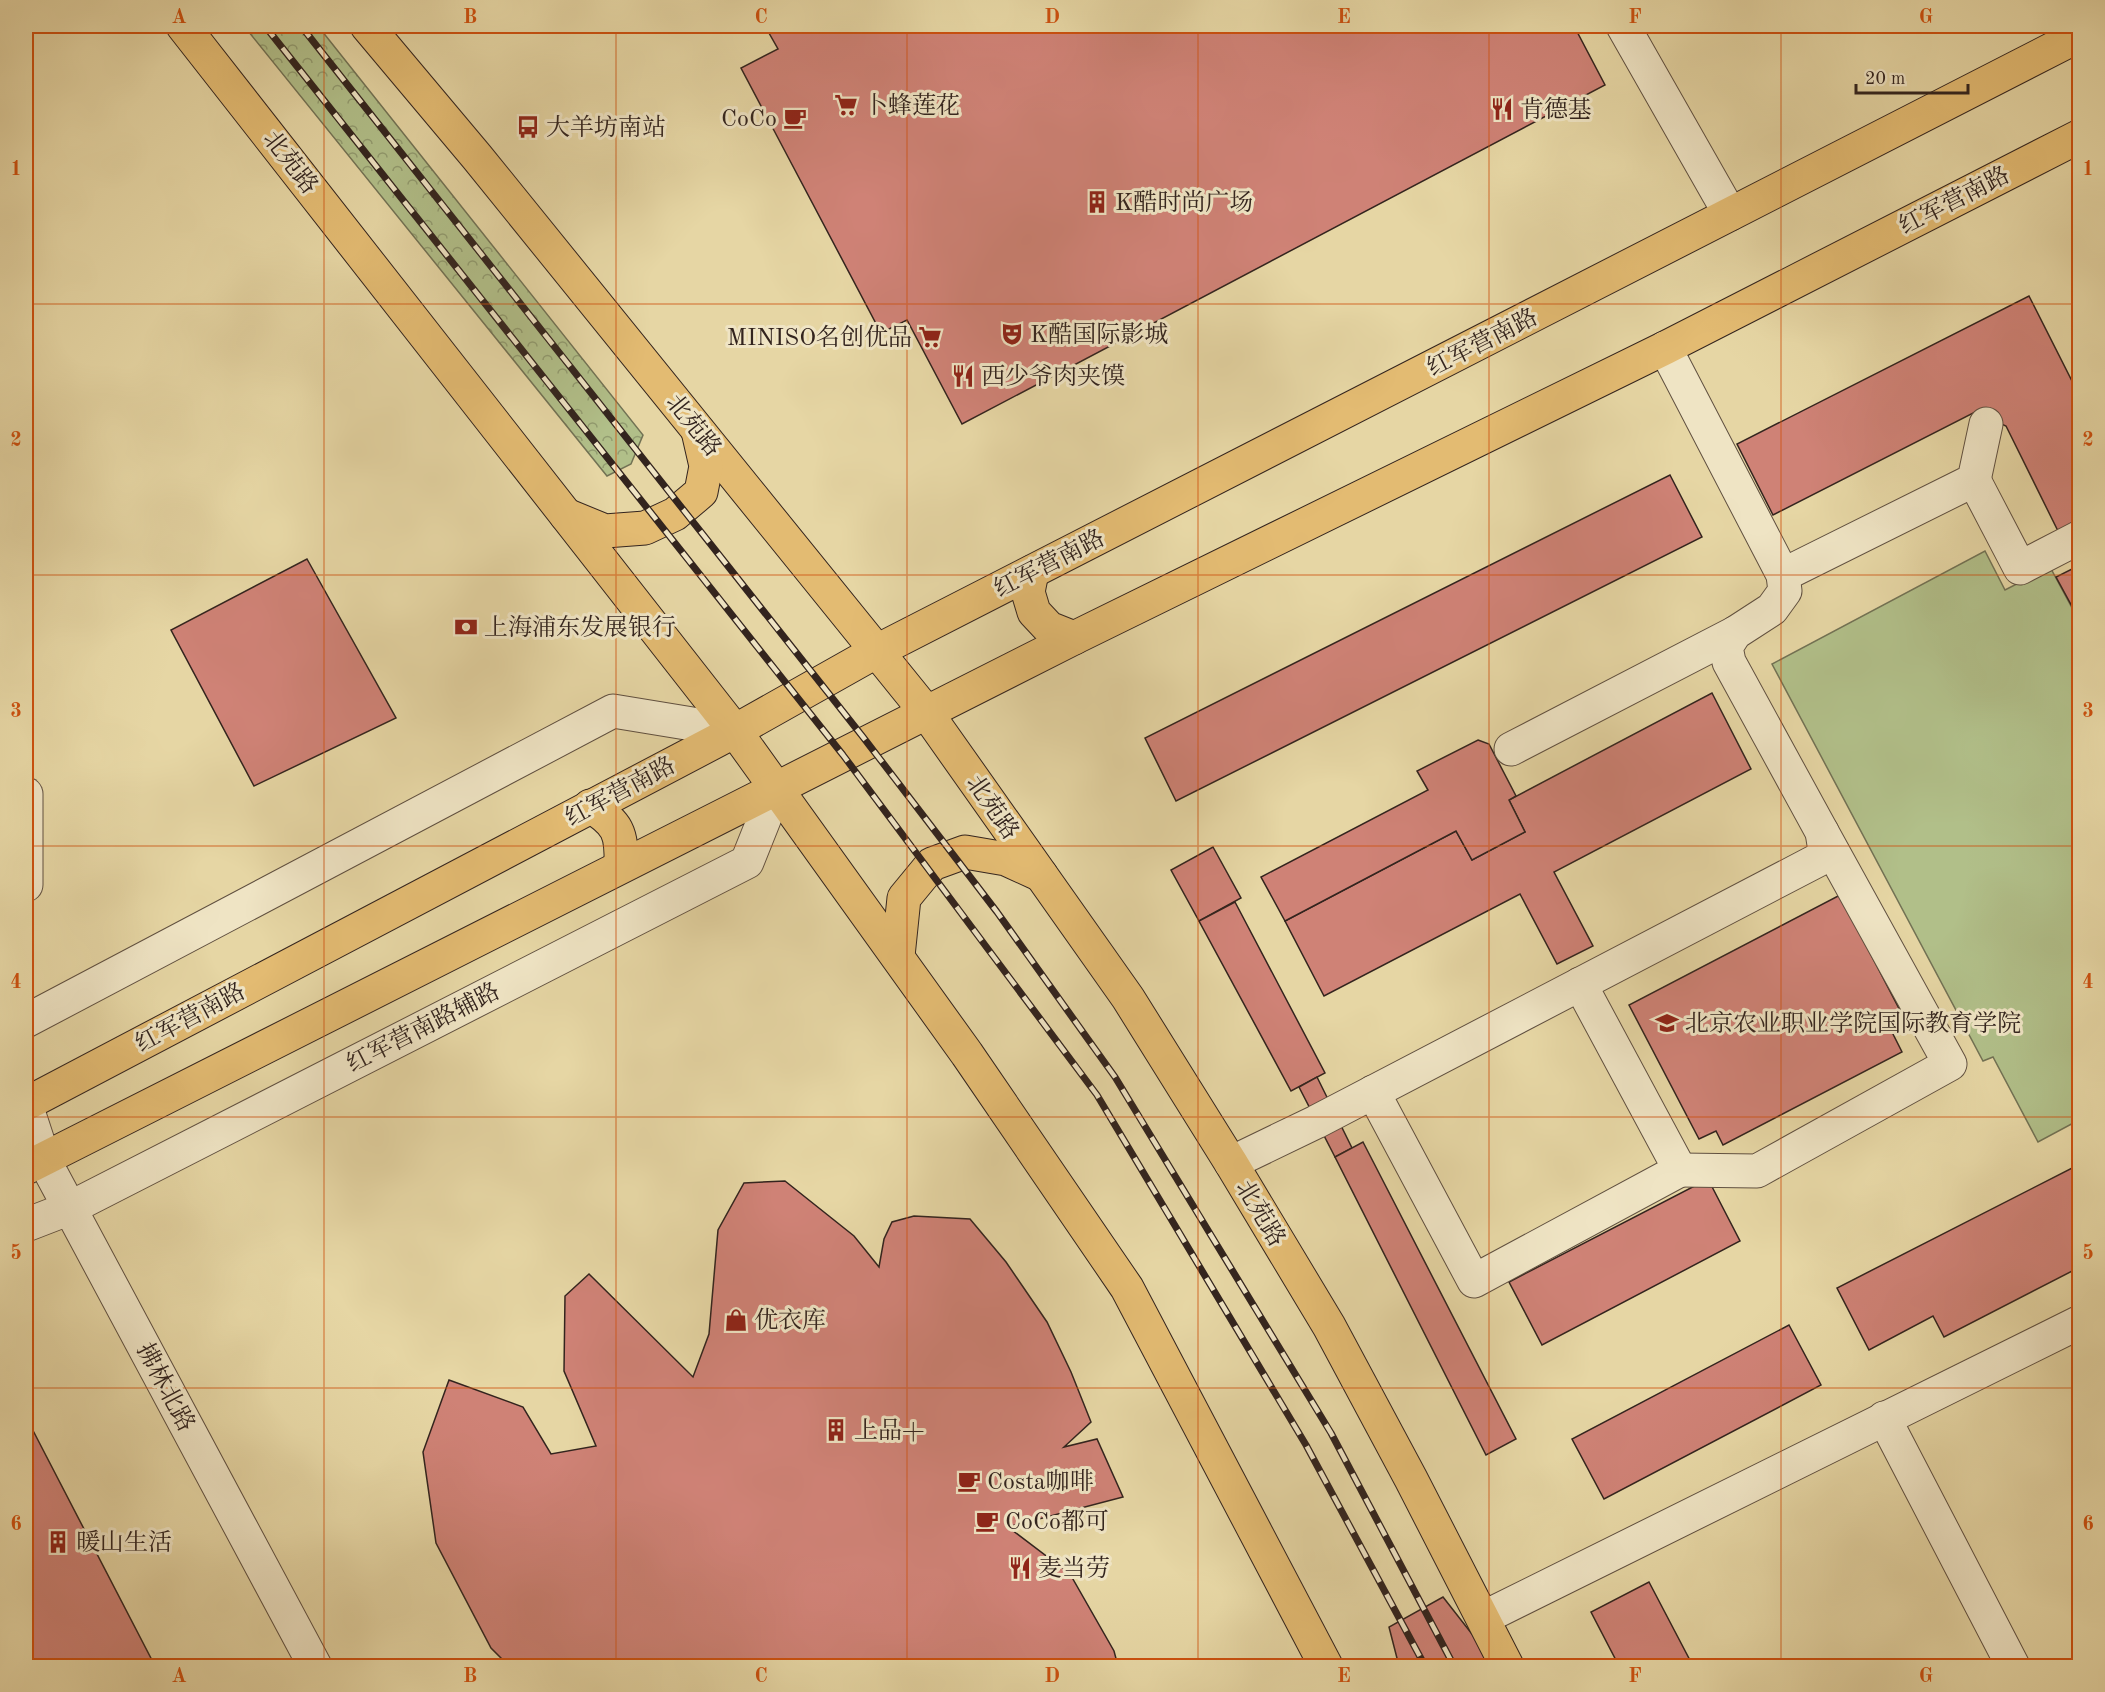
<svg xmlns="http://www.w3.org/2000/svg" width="2105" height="1692" font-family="'Old Standard TT','Noto Serif SC',serif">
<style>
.forest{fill:url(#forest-crowns);stroke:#727254;stroke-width:1.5}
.green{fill:#b1bf89;stroke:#727254;stroke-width:1.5}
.building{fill:#cf8276;stroke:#33241e;stroke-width:1.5}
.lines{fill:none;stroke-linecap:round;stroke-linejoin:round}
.minor-casing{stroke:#605040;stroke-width:35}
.major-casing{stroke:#33241e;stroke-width:35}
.minor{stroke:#efe4c4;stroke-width:33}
.major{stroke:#e3bb72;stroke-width:33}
.rail-casing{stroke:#33241e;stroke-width:7}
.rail{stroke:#efe4c4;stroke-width:4.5;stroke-dasharray:14;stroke-linecap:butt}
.grid{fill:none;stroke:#cd510f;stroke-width:1.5;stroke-opacity:0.55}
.labels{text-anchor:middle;stroke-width:6;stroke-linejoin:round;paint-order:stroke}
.poi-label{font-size:24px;fill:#33241e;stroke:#efe4c4;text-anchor:start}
.street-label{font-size:24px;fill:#33241e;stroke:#efe4c4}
.neatline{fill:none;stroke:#cd510f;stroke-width:2}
.grid-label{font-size:20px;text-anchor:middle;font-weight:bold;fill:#cd510f}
</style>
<defs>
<pattern id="forest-crowns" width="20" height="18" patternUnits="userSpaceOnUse" patternTransform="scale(1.5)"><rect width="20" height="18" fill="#b1bf89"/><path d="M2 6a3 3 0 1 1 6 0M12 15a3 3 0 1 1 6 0" fill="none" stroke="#919b6f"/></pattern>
</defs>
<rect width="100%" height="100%" fill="#e6d6a4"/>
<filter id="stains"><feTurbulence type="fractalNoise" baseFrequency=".00333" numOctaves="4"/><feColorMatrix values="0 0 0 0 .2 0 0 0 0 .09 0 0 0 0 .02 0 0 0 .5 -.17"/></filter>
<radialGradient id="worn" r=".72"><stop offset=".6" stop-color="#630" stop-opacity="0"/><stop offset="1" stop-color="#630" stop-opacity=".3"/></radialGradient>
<polygon class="forest" points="244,26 318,26 643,435 631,464 607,476"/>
<polygon class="green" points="1985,551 2005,590 2050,567 2079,621 2079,1120 2038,1142 1993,1057 1983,1061 1772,664"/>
<g class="building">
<polygon points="765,26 1574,26 1605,85 962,424 907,320 881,333 741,68 778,49"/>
<polygon points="2029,296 2080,397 2080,521 2058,531 2006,426 1975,412 1773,515 1737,444"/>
<polygon points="1670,475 1702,537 1176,801 1145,738"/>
<polygon points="307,559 396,718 254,786 171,630"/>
<polygon points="2080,565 2080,621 2056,577"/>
<polygon points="1712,693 1751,769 1554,872 1593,946 1557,964 1520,894 1324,996 1285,921 1456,831 1472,860 1525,832 1509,800"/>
<polygon points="1478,740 1489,744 1516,796 1509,800 1525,832 1472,860 1456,831 1285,921 1261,877 1428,790 1417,771"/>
<polygon points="1213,847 1241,898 1199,921 1171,870"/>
<polygon points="1840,895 1906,1022 1891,1030 1902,1052 1723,1145 1716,1131 1699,1139 1629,1005"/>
<polygon points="1235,902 1325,1073 1291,1091 1199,921"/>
<polygon points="1317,1077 1352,1148 1335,1157 1299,1087"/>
<polygon points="1363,1142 1516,1439 1486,1455 1335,1157"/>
<polygon points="2080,1164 2080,1267 1944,1337 1933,1316 1869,1350 1837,1288"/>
<polygon points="1708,1179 1740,1241 1542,1345 1509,1282"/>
<polygon points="785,1181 854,1236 879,1267 884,1239 892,1222 914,1216 970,1219 1006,1262 1047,1322 1071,1372 1091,1422 1064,1447 1097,1439 1123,1497 1008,1527 1070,1574 1114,1651 1118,1666 509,1666 491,1648 436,1543 423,1452 449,1380 523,1407 551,1454 596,1446 564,1371 565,1296 589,1274 693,1377 709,1334 718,1230 744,1183"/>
<polygon points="1789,1325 1821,1385 1604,1499 1572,1439"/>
<polygon points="26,1417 155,1666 26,1666"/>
<polygon points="1649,1582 1693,1666 1619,1666 1591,1612"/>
<polygon points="1443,1597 1497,1666 1399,1666 1389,1627"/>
</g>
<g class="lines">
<g class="minor-casing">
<g id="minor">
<polyline points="1623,26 1730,214"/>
<polyline points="1974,480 2020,568 2080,537"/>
<polyline points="1783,575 1974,480 1986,424"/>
<polyline points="1511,749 1735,633"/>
<polyline points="26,794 26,885"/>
<polyline points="26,1021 613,711 735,731"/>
<polyline points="1373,1092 1474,1281 1680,1170 1580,984"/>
<polyline points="26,1105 44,1160 315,1666"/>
<polyline points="1231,1163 1316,1122 1818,860 1825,851 1822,832 1729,662 1726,647 1735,633 1772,609 1785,591 1783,575 1665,348"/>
<polyline points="1680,1170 1757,1171 1950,1064 1822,832"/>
<polyline points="26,1225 70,1208 747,862 777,787"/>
<polyline points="1884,1418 2013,1666"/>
<polyline points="1483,1618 2080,1322"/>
</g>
</g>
<g class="major-casing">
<g id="major">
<polyline points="183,26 735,731 967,1054 1127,1288 1326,1666"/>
<polyline points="367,26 477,157 926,712 1128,998 1231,1163 1329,1326 1411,1479 1507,1666"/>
<polyline points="566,515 605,531 645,528 675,514 701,492 706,466 698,431"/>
<polyline points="1032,572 1028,592 1034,612 1049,628 1074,638"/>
<path d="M590,806C618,823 622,833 621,865"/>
<polyline points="898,956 904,898 932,864 965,852 1006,859 1041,875"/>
<polyline points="26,1104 735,731 877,651 2080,35"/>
<polyline points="26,1168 1074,638 1665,348 2080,136"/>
</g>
</g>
<use href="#minor" class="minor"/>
<use href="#major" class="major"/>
<g class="rail-casing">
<g id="rail">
<polyline points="265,26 843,755 1097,1095 1306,1445 1425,1666"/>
<polyline points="301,26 863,737 997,912 1115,1077 1331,1433 1454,1666"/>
</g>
</g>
<use href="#rail" class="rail"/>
</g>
<path class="grid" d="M324,26V1666M616,26V1666M907,26V1666M1198,26V1666M1489,26V1666M1781,26V1666M26,304H2080M26,575H2080M26,846H2080M26,1117H2080M26,1388H2080"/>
<defs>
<g id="supermarket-bare" transform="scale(1.8)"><path d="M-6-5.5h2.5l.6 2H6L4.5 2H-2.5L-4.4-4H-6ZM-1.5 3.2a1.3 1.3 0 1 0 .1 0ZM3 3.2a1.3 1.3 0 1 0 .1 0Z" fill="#8f2418" stroke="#efe4c4" stroke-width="2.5" paint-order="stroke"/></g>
<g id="restaurant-bare" transform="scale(1.8)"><path d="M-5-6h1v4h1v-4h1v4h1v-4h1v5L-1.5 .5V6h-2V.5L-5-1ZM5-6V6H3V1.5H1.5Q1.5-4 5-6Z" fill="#8f2418" stroke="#efe4c4" stroke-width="2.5" paint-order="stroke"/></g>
<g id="cafe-bare" transform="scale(1.8)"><path d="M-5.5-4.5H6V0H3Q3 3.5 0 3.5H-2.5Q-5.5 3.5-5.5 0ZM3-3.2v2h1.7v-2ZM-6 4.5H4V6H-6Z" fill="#8f2418" stroke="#efe4c4" stroke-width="2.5" paint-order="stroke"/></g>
<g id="bus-bare" transform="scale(1.8)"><path d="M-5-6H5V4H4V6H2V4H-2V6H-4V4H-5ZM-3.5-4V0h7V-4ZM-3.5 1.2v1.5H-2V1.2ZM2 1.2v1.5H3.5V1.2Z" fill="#8f2418" stroke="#efe4c4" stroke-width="2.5" paint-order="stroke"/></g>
<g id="building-bare" transform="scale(1.8)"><path d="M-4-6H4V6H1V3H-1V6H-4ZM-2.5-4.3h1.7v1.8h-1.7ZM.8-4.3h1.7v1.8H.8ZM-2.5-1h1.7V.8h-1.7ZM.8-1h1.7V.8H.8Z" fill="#8f2418" stroke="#efe4c4" stroke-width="2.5" paint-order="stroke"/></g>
<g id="theatre-bare" transform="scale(1.8)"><path d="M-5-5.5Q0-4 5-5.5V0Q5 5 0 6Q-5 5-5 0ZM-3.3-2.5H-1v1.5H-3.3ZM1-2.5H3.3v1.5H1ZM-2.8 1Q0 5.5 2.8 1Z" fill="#8f2418" stroke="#efe4c4" stroke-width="2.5" paint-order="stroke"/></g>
<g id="bank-bare" transform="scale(1.8)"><path d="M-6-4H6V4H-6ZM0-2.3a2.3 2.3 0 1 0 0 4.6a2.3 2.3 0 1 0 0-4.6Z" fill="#8f2418" stroke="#efe4c4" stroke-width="2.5" paint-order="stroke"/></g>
<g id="university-bare" transform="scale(1.8)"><path d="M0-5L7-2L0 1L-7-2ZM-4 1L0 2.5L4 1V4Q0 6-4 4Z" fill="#8f2418" stroke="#efe4c4" stroke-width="2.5" paint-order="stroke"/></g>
<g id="shop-bare" transform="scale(1.8)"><path d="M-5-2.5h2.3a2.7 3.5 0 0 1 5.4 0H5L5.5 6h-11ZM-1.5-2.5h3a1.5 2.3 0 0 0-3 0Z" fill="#8f2418" stroke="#efe4c4" stroke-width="2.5" paint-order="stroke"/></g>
</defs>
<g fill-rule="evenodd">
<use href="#supermarket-bare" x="846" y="105"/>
<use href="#restaurant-bare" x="1502" y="109"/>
<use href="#cafe-bare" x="795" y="118"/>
<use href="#bus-bare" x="528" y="127"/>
<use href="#building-bare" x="1097" y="202"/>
<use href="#theatre-bare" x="1012" y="334"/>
<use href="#supermarket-bare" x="930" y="337"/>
<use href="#restaurant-bare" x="963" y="376"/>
<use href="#bank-bare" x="466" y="627"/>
<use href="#university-bare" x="1667" y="1023"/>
<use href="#shop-bare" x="736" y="1320"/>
<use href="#building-bare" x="836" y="1430"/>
<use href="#cafe-bare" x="969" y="1481"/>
<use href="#cafe-bare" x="987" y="1521"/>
<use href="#building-bare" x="58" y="1542"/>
<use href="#restaurant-bare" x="1020" y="1568"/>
</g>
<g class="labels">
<g class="poi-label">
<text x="864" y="113">卜蜂莲花</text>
<text x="1520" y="117">肯德基</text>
<text x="777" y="126" text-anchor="end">CoCo</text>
<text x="546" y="135">大羊坊南站</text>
<text x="1115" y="210">K酷时尚广场</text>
<text x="1030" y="342">K酷国际影城</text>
<text x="912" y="345" text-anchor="end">MINISO名创优品</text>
<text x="981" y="384">西少爷肉夹馍</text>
<text x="484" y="635">上海浦东发展银行</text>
<text x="1685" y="1031">北京农业职业学院国际教育学院</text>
<text x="754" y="1328">优衣库</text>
<text x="854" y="1438">上品+</text>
<text x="987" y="1489">Costa咖啡</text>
<text x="1005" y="1529">CoCo都可</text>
<text x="76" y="1550">暖山生活</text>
<text x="1038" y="1576">麦当劳</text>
</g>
<g class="street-label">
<text transform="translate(291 162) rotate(52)" y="8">北苑路</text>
<text transform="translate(1954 200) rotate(-27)" y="8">红军营南路</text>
<text transform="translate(1482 342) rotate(-27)" y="8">红军营南路</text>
<text transform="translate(694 425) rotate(51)" y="8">北苑路</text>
<text transform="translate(1049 563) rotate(-27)" y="8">红军营南路</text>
<text transform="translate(620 791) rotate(-28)" y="8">红军营南路</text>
<text transform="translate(993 807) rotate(55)" y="8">北苑路</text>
<text transform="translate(190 1017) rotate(-28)" y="8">红军营南路</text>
<text transform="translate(423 1027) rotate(-27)" y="8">红军营南路辅路</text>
<text transform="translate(1261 1213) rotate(59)" y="8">北苑路</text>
<text transform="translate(166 1387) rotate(62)" y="8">拂林北路</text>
</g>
</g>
<rect width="2105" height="1692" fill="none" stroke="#e6d6a4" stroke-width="66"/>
<path d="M1856 84v9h112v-9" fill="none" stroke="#33241e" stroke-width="3"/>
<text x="1865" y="84" font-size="18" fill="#33241e" stroke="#efe4c4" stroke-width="4.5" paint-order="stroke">20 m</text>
<rect x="33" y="33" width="2039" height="1626" class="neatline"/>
<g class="grid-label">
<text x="179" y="23">A</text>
<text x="470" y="23">B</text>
<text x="761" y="23">C</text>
<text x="1052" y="23">D</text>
<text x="1344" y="23">E</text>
<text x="1635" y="23">F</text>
<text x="1926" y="23">G</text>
<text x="16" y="175">1</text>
<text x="2088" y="175">1</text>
<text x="16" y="446">2</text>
<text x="2088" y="446">2</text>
<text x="16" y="717">3</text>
<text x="2088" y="717">3</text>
<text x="16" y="988">4</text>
<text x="2088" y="988">4</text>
<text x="16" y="1259">5</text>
<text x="2088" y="1259">5</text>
<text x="16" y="1530">6</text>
<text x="2088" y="1530">6</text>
<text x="179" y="1682">A</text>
<text x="470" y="1682">B</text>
<text x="761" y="1682">C</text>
<text x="1052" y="1682">D</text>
<text x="1344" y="1682">E</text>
<text x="1635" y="1682">F</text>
<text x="1926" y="1682">G</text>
</g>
<rect width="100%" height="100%" filter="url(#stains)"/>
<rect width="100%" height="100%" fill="url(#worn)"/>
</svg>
